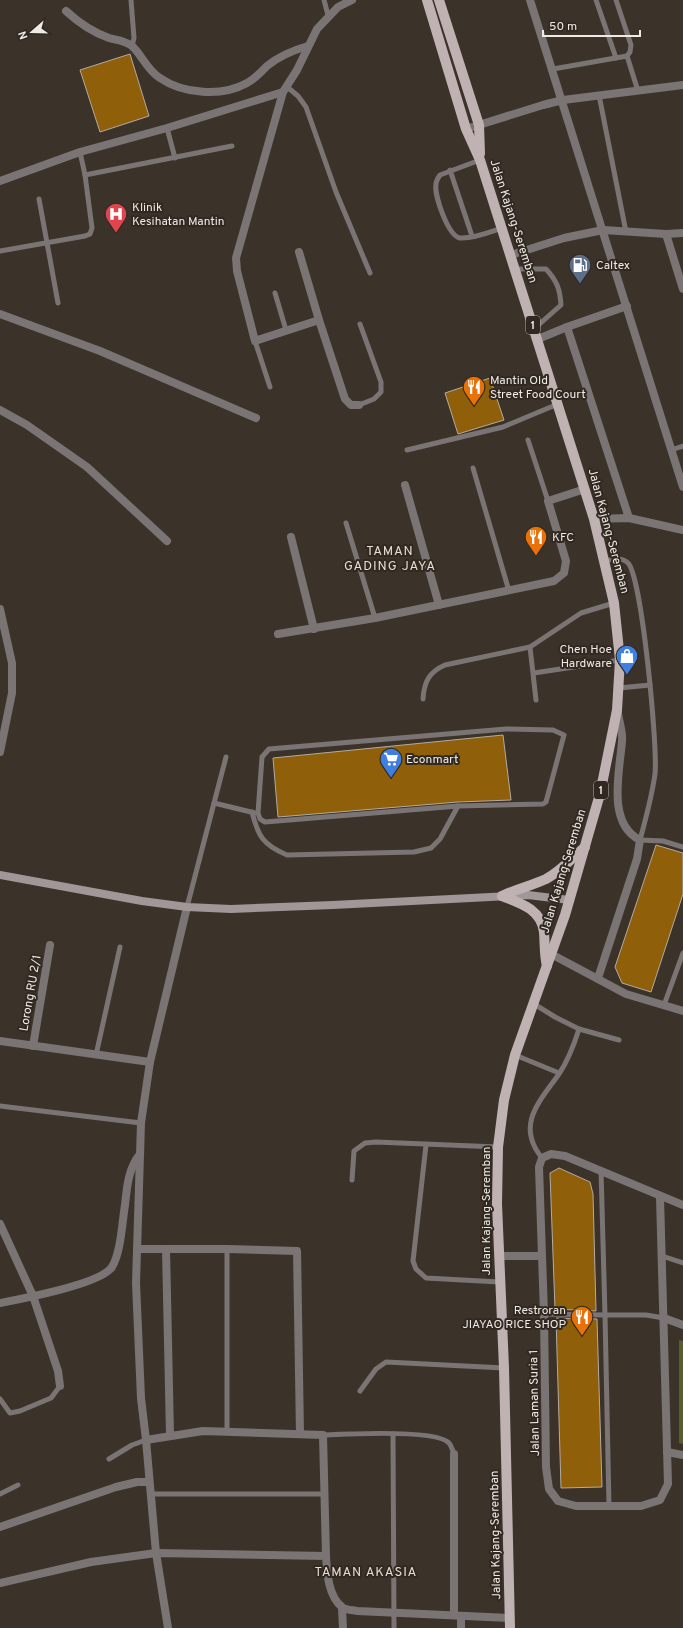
<svg xmlns="http://www.w3.org/2000/svg" width="683" height="1628" font-family="Overpass,sans-serif">
<style>
.green{fill:#565f24}
.building{fill:#905f09;stroke:#b4aba0}
.lines{fill:none;stroke-linecap:round;stroke-linejoin:round}
.lane{stroke:#7b7474;stroke-width:5}
.street{stroke:#7b7474;stroke-width:8}
.secondary{stroke:#a29798;stroke-width:8}
.primary{stroke:#c0b2b3;stroke-width:10}
.labels{text-anchor:middle;stroke-width:4;stroke-linejoin:round;paint-order:stroke}
.shield{fill:#312921;stroke:#b5b0aa;stroke-width:1}
.shield-label{font-size:11px;font-weight:bold;fill:#eeeae4}
.poi-label{font-size:12px;fill:#eeeae4;stroke:#312921;text-anchor:start}
.street-label{font-size:12px;fill:#eeeae4;stroke:#312921}
.neighbourhood-label{font-size:13px;letter-spacing:1px;fill:#e8ded3;stroke:#312921}
</style>
<rect width="100%" height="100%" fill="#3b332a"/>
<polygon class="green" points="679,1340 683,1341 683,1444 679,1443"/>
<g class="building">
<polygon points="130,54 149,116 100,132 80,70"/>
<polygon points="490,378 504,420 458,434 445,393"/>
<polygon points="503,735 511,800 458,802 278,817 273,758"/>
<polygon points="656,845 683,853 683,894 651,992 622,983 615,967"/>
<polygon points="559,1168 590,1182 593,1194 596,1311 555,1309 550,1173"/>
<polygon points="556,1318 597,1319 602,1487 561,1488"/>
</g>
<g class="lines">
<g class="lane">
<polyline points="131,0 134,38 132,46"/>
<polyline points="324,0 328,15"/>
<polyline points="596,0 616,58"/>
<polyline points="616,0 631,45 630,52 627,56 638,91"/>
<polyline points="553,69 627,56"/>
<polyline points="286,86 298,96 306,107 336,192 370,273"/>
<polyline points="599,95 626,232"/>
<polyline points="167,128 175,158"/>
<path d="M480,160L440,175C438,178 436,181 436,184C434,195 448,236 460,238C473,239 490,232 502,228"/>
<polyline points="450,170 472,236"/>
<polyline points="85,175 232,146"/>
<polyline points="39,199 58,303"/>
<polyline points="0,251 85,236 90,234 92,228 85,175 80,152"/>
<path d="M515,269H546C557,281 560,289 561,305L535,328"/>
<polyline points="275,293 286,330"/>
<polyline points="255,341 270,387"/>
<polyline points="359,405 374,399 381,392 381,382 360,324"/>
<polyline points="528,440 548,501"/>
<polyline points="407,450 503,427 558,404"/>
<polyline points="671,450 683,446"/>
<polyline points="473,468 509,591"/>
<polyline points="346,523 375,618"/>
<path d="M605,561C613,559 622,557 628,563C642,577 658,749 655,774C652,796 646,818 640,840L663,841L683,847"/>
<polyline points="530,647 536,700"/>
<polyline points="534,673 620,660"/>
<polyline points="619,688 650,685"/>
<path d="M423,699C424,682 429,672 445,665L530,647L581,613L614,603"/>
<polygon points="506,729 553,730 564,735 546,802 543,804 458,806 265,822 260,819 258,813 262,757 269,749"/>
<polyline points="214,803 255,813"/>
<path d="M252,812C258,836 263,845 287,855L414,852L431,848L440,839L458,806"/>
<polyline points="187,907 226,757"/>
<polyline points="534,1004 555,1017 579,1029 619,1040"/>
<polyline points="664,1005 683,953"/>
<polyline points="96,1055 120,947"/>
<polyline points="515,1055 559,1073"/>
<polyline points="0,1106 141,1123"/>
<polyline points="426,1145 413,1261 416,1269 426,1278 499,1282"/>
<path d="M542,1158C515,1125 540,1101 559,1074C569,1059 574,1045 579,1029"/>
<polyline points="352,1180 354,1151 365,1143 376,1142 498,1147"/>
<polyline points="227,1249 227,1431"/>
<polyline points="662,1256 683,1263"/>
<polyline points="544,1314 605,1315 601,1170"/>
<polyline points="360,1391 376,1369 386,1362 504,1368"/>
<polyline points="0,1399 10,1413 20,1411 51,1398 60,1386"/>
<polyline points="393,1434 394,1628"/>
<path d="M323,1435C344,1434 437,1429 449,1443C451,1445 453,1451 454,1454"/>
<polyline points="109,1459 132,1445 146,1440"/>
<polyline points="0,1494 18,1485"/>
<polyline points="151,1494 324,1494"/>
<polyline points="609,1506 605,1315 646,1315 664,1318"/>
</g>
<g class="street">
<polyline points="530,0 683,487"/>
<path d="M66,11C79,23 92,32 109,38C116,40 126,41 132,46C142,55 147,70 160,78C183,94 222,97 247,83C255,79 261,72 267,66C279,56 294,50 308,46"/>
<polyline points="283,92 236,258 237,271 255,341 319,320 299,252"/>
<polyline points="466,129 543,105 563,100 683,85"/>
<polyline points="0,181 80,152 167,128 283,92 297,70 317,29 338,7 352,0"/>
<polyline points="666,234 683,289"/>
<polyline points="511,255 564,238 603,230 666,234 683,233"/>
<polyline points="627,306 567,327 629,518"/>
<polyline points="0,314 100,351 256,418"/>
<polyline points="319,320 345,399 351,405 359,405"/>
<polyline points="538,339 567,327"/>
<polyline points="0,410 27,425 87,467 167,541"/>
<polyline points="405,485 439,605"/>
<polyline points="594,519 629,518 683,530"/>
<polyline points="291,537 314,629"/>
<polyline points="0,609 12,663 12,693 0,752"/>
<polyline points="278,634 375,618 554,581 564,573 566,561 548,501 585,489"/>
<polyline points="551,954 626,994 683,1011"/>
<path d="M598,978L637,859L640,840C606,823 620,770 622,741C623,732 619,722 618,713"/>
<polyline points="0,1041 150,1062"/>
<polyline points="33,1046 50,945"/>
<polyline points="660,1197 668,1484 660,1500 641,1506 576,1506 558,1501 549,1489 546,1467 544,1314 539,1167 542,1158 551,1154 565,1156 683,1205"/>
<polyline points="0,1224 33,1296 58,1371 60,1386"/>
<polyline points="137,1249 227,1249 297,1251 300,1434"/>
<polyline points="166,1249 170,1435"/>
<polyline points="499,1256 542,1256"/>
<path d="M0,1303C21,1299 101,1284 112,1267C121,1252 122,1223 125,1205C127,1187 128,1169 140,1154"/>
<polyline points="664,1318 683,1325"/>
<polyline points="146,1440 203,1431 323,1435 326,1556"/>
<polyline points="667,1452 683,1455"/>
<polyline points="0,1527 116,1487 137,1482 149,1482"/>
<path d="M0,1583L91,1562L156,1553L326,1556C327,1572 328,1596 342,1607C345,1610 353,1610 357,1611L510,1618"/>
<polyline points="342,1608 343,1628"/>
<polyline points="454,1615 454,1454"/>
<polyline points="461,1616 461,1628"/>
<polyline points="168,1628 156,1553 146,1440 141,1398 136,1283 141,1123 150,1062 187,907"/>
</g>
<polyline class="secondary" points="0,875 142,901 187,907 231,909 333,905 528,895 569,900"/>
<g class="primary">
<polyline points="427,0 466,129 480,160 594,519 614,603 620,660 617,710 600,794 565,915 515,1055 504,1100 498,1147 497,1204 504,1368 510,1628"/>
<polyline points="439,0 479,125 480,154"/>
<path d="M502,896C516,889 531,886 546,879C560,872 572,858 585,847"/>
<path d="M502,896C520,903 541,909 544,932C545,944 544,954 547,966"/>
</g>
</g>
<defs>
<g id="hospital-pin" transform="scale(1.15)"><path d="M0 17L-7.5 6A9.5 9.5 0 1 1 7.5 6Z" fill="#e0444e" stroke="#312921"/><path d="M-5-5h3v3.5h4V-5h3V5h-3V1.5h-4V5h-3Z" fill="#fff"/></g>
<g id="fuel-pin" transform="scale(1.15)"><path d="M0 17L-7.5 6A9.5 9.5 0 1 1 7.5 6Z" fill="#5c6f8a" stroke="#312921"/><path d="M-5.5-6h7V0h2V4h1.3V-2.5L3-4.5l.8-.8L6-3V5H2.5V1h-1V6h-7ZM-4.2-4.7v3.2H.2V-4.7Z" fill="#fff"/></g>
<g id="restaurant-pin" transform="scale(1.15)"><path d="M0 17L-7.5 6A9.5 9.5 0 1 1 7.5 6Z" fill="#e8710a" stroke="#312921"/><path d="M-5-6h1v4h1v-4h1v4h1v-4h1v5L-1.5 .5V6h-2V.5L-5-1ZM5-6V6H3V1.5H1.5Q1.5-4 5-6Z" fill="#fff"/></g>
<g id="shop-pin" transform="scale(1.15)"><path d="M0 17L-7.5 6A9.5 9.5 0 1 1 7.5 6Z" fill="#3f7fe0" stroke="#312921"/><path d="M-5-2.5h2.3a2.7 3.5 0 0 1 5.4 0H5L5.5 6h-11ZM-1.5-2.5h3a1.5 2.3 0 0 0-3 0Z" fill="#fff"/></g>
<g id="supermarket-pin" transform="scale(1.15)"><path d="M0 17L-7.5 6A9.5 9.5 0 1 1 7.5 6Z" fill="#3f7fe0" stroke="#312921"/><path d="M-6-5.5h2.5l.6 2H6L4.5 2H-2.5L-4.4-4H-6ZM-1.5 3.2a1.3 1.3 0 1 0 .1 0ZM3 3.2a1.3 1.3 0 1 0 .1 0Z" fill="#fff"/></g>
</defs>
<g fill-rule="evenodd">
<use href="#hospital-pin" x="116" y="214"/>
<use href="#fuel-pin" x="580" y="265"/>
<use href="#restaurant-pin" x="474" y="387"/>
<use href="#restaurant-pin" x="536" y="537"/>
<use href="#shop-pin" x="627" y="656"/>
<use href="#supermarket-pin" x="391" y="759"/>
<use href="#restaurant-pin" x="582" y="1317"/>
</g>
<g class="labels">
<g class="shield">
<rect x="526" y="316" width="14" height="18" rx="3"/>
<rect x="594" y="781" width="14" height="18" rx="3"/>
</g>
<g class="shield-label">
<text x="533" y="329">1</text>
<text x="601" y="794">1</text>
</g>
<g class="poi-label">
<text x="132" y="211">Klinik<tspan x="132" dy="14">Kesihatan Mantin</tspan></text>
<text x="596" y="269">Caltex</text>
<text x="490" y="384">Mantin Old<tspan x="490" dy="14">Street Food Court</tspan></text>
<text x="552" y="541">KFC</text>
<text x="612" y="653" text-anchor="end">Chen Hoe<tspan x="612" dy="14">Hardware</tspan></text>
<text x="406" y="763">Econmart</text>
<text x="566" y="1314" text-anchor="end">Restroran<tspan x="566" dy="14">JIAYAO RICE SHOP</tspan></text>
</g>
<g class="street-label">
<text transform="translate(514 221) rotate(72)" y="4">Jalan Kajang-Seremban</text>
<text transform="translate(609 531) rotate(75)" y="4">Jalan Kajang-Seremban</text>
<text transform="translate(563 871) rotate(-73)" y="4">Jalan Kajang-Seremban</text>
<text transform="translate(30 993) rotate(-80)" y="4">Lorong RU 2/1</text>
<text transform="translate(486 1211) rotate(-90)" y="4">Jalan Kajang-Seremban</text>
<text transform="translate(534 1403) rotate(-91)" y="4">Jalan Laman Suria 1</text>
<text transform="translate(495 1535) rotate(-91)" y="4">Jalan Kajang-Seremban</text>
</g>
<g class="neighbourhood-label">
<text x="390" y="555">TAMAN<tspan x="390" dy="15">GADING JAYA</tspan></text>
<text x="366" y="1576">TAMAN AKASIA</text>
</g>
</g>
<g transform="translate(32 32) rotate(250)" stroke="#312921" stroke-width="3" paint-order="stroke">
<path d="M0-3L7 15L0 10L-7 15Z" fill="#eeeae4"/>
<text y="-6" font-size="11" font-weight="bold" text-anchor="middle" fill="#eeeae4">N</text>
</g>
<path d="M543 30v6h97v-6" fill="none" stroke="#eeeae4" stroke-width="2"/>
<text x="549" y="30" font-size="12" fill="#eeeae4" stroke="#312921" stroke-width="3" paint-order="stroke">50 m</text>
</svg>
